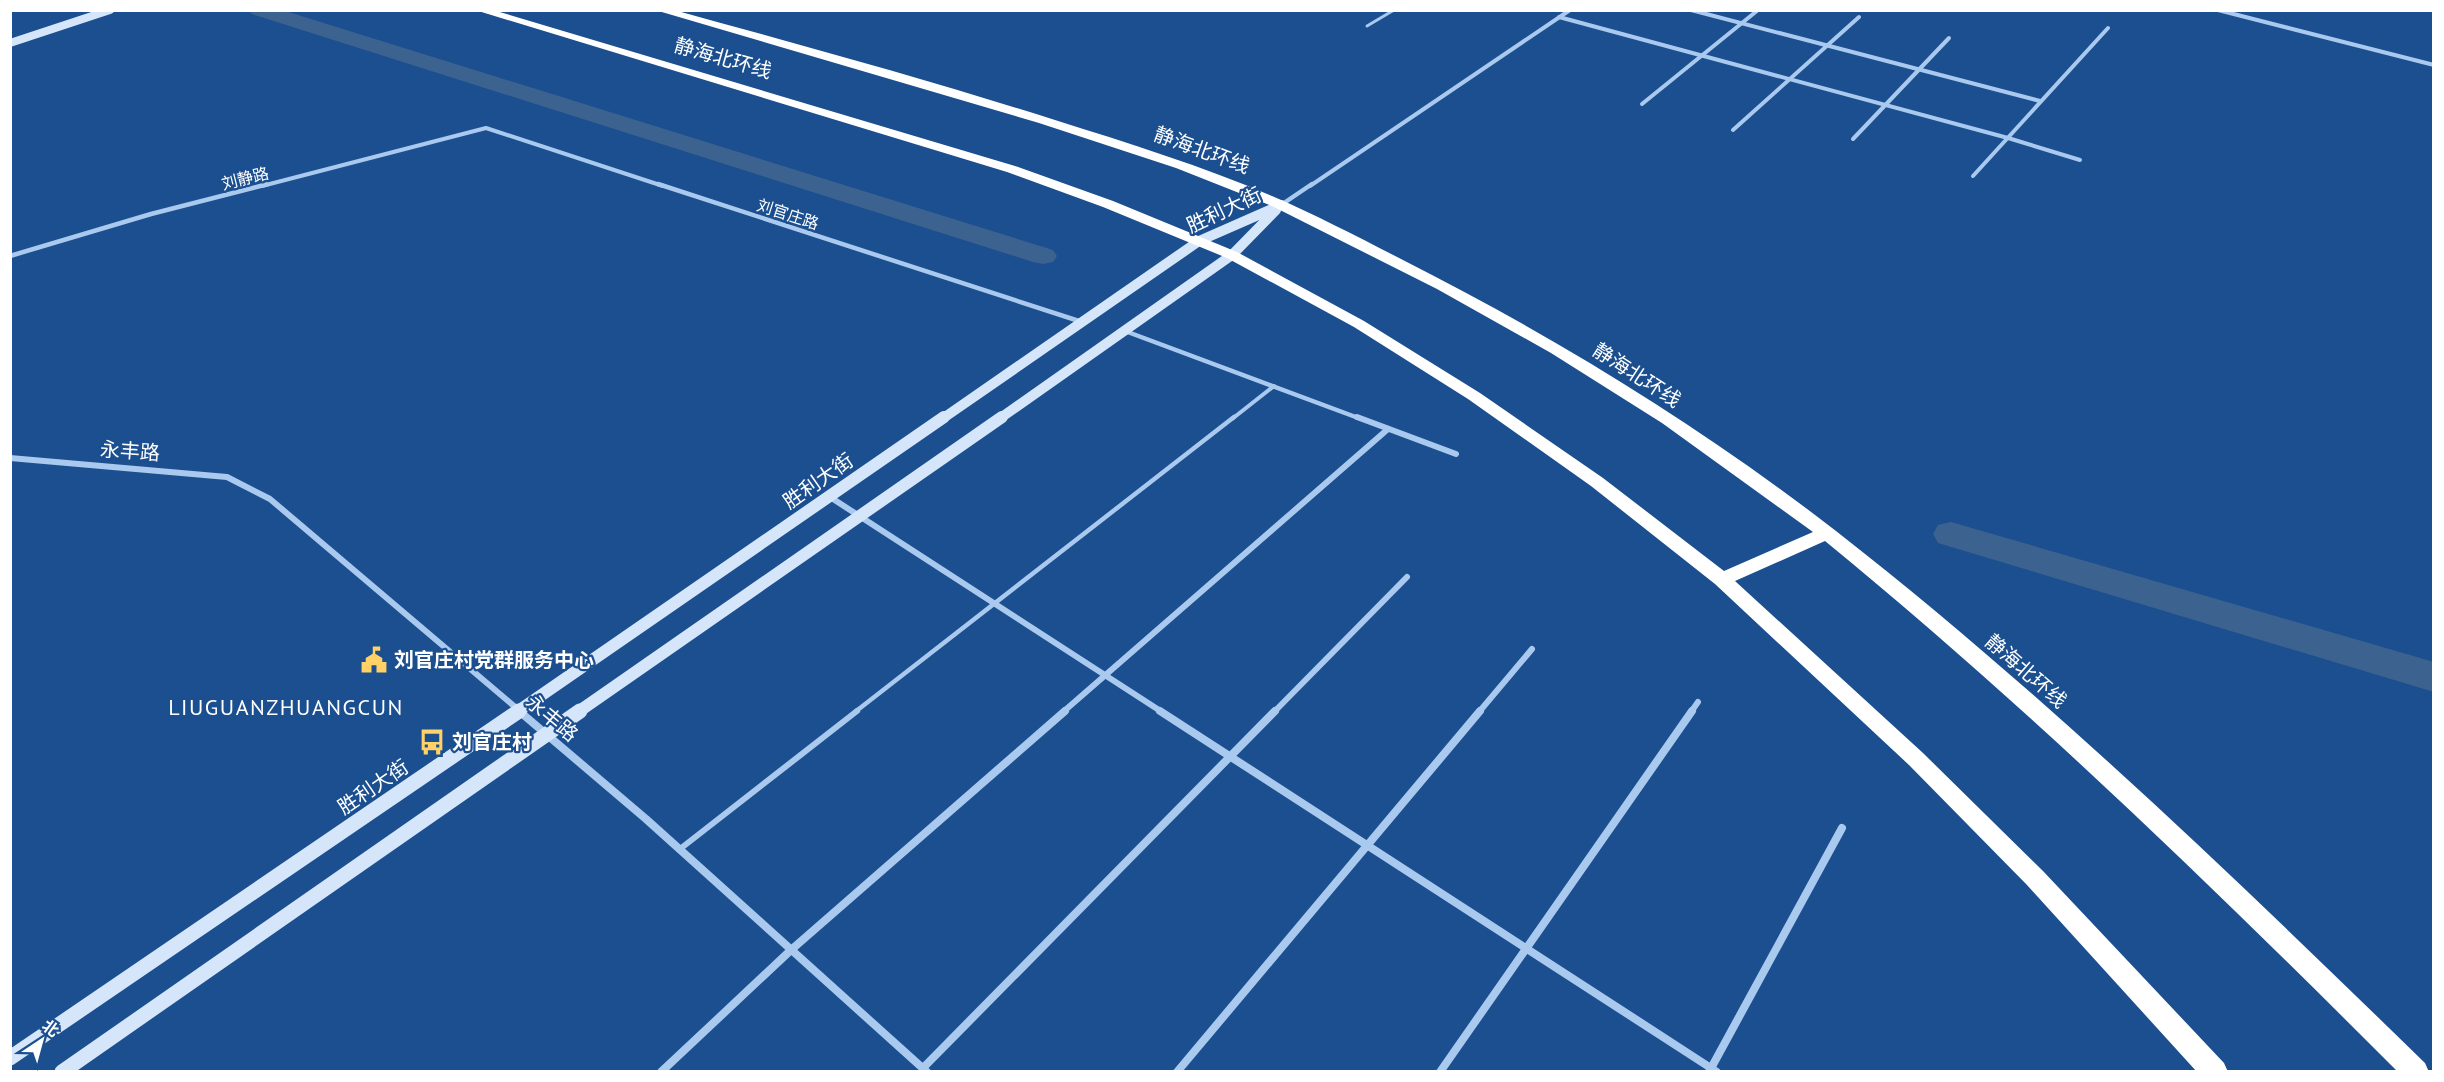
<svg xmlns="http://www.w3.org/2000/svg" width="2444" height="1082" font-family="'PT Sans','Noto Sans SC',sans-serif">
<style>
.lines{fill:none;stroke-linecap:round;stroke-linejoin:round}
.canal{fill:#3c6290;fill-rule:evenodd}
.lane-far3{stroke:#a9c9ee;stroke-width:3}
.lane-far2{stroke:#a9c9ee;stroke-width:4}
.lane-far1{stroke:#a9c9ee;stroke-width:4.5}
.lane{stroke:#a9c9ee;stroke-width:6}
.street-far3{stroke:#a9c9ee;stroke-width:4}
.street-far2{stroke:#a9c9ee;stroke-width:4.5}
.street-far1{stroke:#a9c9ee;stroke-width:6}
.street{stroke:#a9c9ee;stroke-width:8}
.secondary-far3{stroke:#d6e6fa;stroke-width:8}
.secondary-far2{stroke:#d6e6fa;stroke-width:10}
.secondary-far1{stroke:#d6e6fa;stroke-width:12}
.secondary{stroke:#d6e6fa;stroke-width:15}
.highway{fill:#fff;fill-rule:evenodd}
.labels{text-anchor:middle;stroke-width:4.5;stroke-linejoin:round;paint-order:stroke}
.far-street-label{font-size:16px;fill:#fff;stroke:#1b4f8f}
.street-label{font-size:20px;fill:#fff;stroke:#1b4f8f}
.poi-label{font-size:20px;font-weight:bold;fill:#fff;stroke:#1b4f8f;text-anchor:start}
.quarter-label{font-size:22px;letter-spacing:1.5px;fill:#fff;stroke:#1b4f8f}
</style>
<rect width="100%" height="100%" fill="#1b4f8f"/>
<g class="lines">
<g class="canal">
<polygon points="249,10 282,10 1053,250 1057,256 1053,262 1043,264 1033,262 252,14"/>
<polygon points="1951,522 2434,662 2434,692 1938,543 1933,534 1938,525"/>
</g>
<polyline class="lane-far3" points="1367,26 1394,10"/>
<polyline class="lane-far2" points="1232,419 1274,386"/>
<polyline class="lane-far1" points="855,712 1234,417"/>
<polyline class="lane" points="680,849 857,711"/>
<g class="street-far3">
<polyline points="1691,10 2040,101"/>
<polyline points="2218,10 2434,65"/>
<polyline points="1559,17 2008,138 2080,160"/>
<polyline points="1642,104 1758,10"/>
<polyline points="1733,130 1859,17"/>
<polyline points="1853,139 1949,38"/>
<polyline points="1973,176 2108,28"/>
<polyline points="262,186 486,128 663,186"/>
<polyline points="1310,186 1570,10"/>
</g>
<g class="street-far2">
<polyline points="658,184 1082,322"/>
<polyline points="1281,205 1312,184"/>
<polyline points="10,256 151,214 268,184"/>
<polyline points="1125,331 1361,419"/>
</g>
<g class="street-far1">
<polyline points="1357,417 1456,454"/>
<polyline points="10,458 227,477 270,499 521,712"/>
<polyline points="830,497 1162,712"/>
<polyline points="1063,712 1388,429"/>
<polyline points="1274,712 1407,577"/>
<polyline points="1479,712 1532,649"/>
<polyline points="1691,712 1698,702"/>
</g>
<g class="street">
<polyline points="519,711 646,819 927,1072"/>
<polyline points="1160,711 1717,1072"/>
<polyline points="923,1068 1275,711"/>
<polyline points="661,1072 791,950 1065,711"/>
<polyline points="1177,1072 1480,711"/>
<polyline points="1440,1072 1692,711"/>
<polyline points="1709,1072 1842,828"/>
</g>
<polyline class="secondary-far3" points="10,43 110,10"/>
<g class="secondary-far2">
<polyline points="942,419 1199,241 1281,205"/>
<polyline points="999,419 1232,255 1276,210"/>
</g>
<g class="secondary-far1">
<polyline points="517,712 944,417"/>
<polyline points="578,712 1002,417"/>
</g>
<g class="secondary">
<polyline points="10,1058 519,711"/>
<polyline points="62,1072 580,711"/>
</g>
<path class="highway" d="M475,10H493L1015,166L1113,201L1237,252L1364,321L1480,393L1603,478L1724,571L1813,532L1662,423L1551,353L1437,289L1272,206L1176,168L1039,123L655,10H674C801,45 929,80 1055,120C1128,143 1202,166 1272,196C1316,215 1360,238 1403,260C1555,337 1702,427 1836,531C2045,694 2236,879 2425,1063L2429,1072H2398C2213,887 2027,706 1825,541L1735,581L1923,753L2043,871L2224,1063L2228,1072H2197L2027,885L1909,765L1715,584L1591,486L1468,399L1354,327L1227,258L1103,207L1007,172Z"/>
</g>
<defs>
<g id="civic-bare" transform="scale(2.07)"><path d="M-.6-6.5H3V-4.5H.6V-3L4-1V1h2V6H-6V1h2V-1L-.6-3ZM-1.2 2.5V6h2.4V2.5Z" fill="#ffd166" stroke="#1b4f8f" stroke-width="2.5" paint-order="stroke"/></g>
<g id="bus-bare" transform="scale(2.07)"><path d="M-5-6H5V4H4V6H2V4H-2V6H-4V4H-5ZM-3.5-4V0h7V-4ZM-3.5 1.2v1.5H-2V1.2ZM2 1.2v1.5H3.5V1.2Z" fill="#ffd166" stroke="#1b4f8f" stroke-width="2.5" paint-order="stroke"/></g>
</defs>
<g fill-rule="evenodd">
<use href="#civic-bare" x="374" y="660"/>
<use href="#bus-bare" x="432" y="742"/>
</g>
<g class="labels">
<g class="far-street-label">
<text transform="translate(245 178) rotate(-14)" y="6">刘静路</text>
<text transform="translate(788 214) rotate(18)" y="6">刘官庄路</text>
</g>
<g class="street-label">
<text transform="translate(723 58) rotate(16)" y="7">静海北环线</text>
<text transform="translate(1202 150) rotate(20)" y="7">静海北环线</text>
<text transform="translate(1224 210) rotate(-25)" y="7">胜利大街</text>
<text transform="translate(1637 375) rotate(33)" y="7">静海北环线</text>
<text transform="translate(130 451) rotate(4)" y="7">永丰路</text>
<text transform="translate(818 481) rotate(-35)" y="7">胜利大街</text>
<text transform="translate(2026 671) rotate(41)" y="7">静海北环线</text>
<text transform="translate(552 718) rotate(40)" y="7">永丰路</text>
<text transform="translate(373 787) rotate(-34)" y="7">胜利大街</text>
</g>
<g class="poi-label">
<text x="394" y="667">刘官庄村党群服务中心</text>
<text x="452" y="749">刘官庄村</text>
</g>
<g class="quarter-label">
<text x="286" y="715">LIUGUANZHUANGCUN</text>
</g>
</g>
<rect width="2444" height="1082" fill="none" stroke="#ffffff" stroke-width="24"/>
<g transform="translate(42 1040) rotate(36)" stroke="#1b4f8f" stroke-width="4.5" paint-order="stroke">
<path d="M0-4.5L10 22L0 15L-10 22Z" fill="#ffffff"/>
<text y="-9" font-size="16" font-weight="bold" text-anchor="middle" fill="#ffffff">北</text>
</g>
</svg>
